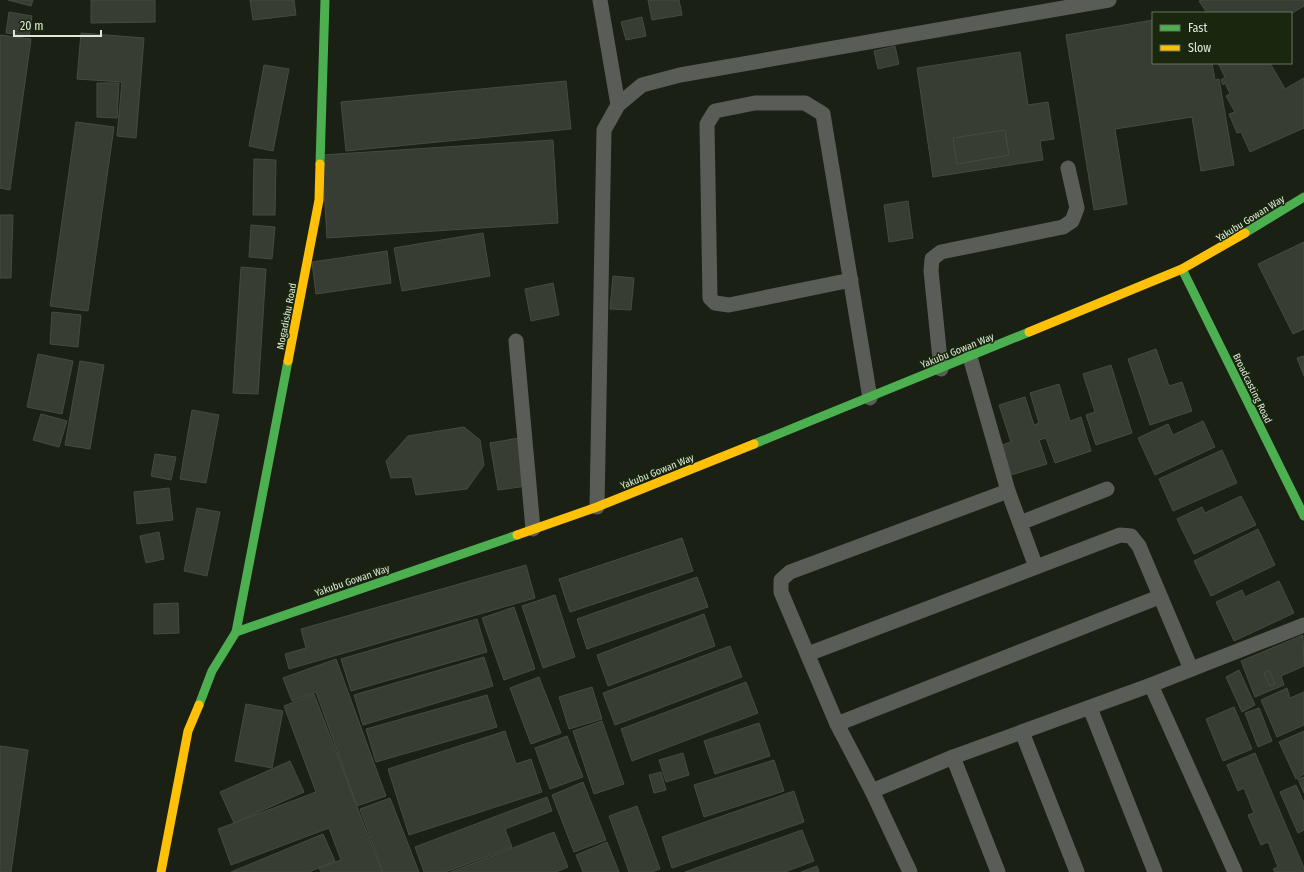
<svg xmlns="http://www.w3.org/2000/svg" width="1304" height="872" font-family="'Fira Sans Condensed',sans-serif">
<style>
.building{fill:#373d32;stroke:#444b3f}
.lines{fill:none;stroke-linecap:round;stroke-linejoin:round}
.lane{stroke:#5a5d57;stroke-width:15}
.fast{stroke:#4caf50;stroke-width:9}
.slow{stroke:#ffc107;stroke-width:9}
.labels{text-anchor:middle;stroke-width:3;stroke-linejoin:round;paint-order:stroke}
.street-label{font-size:10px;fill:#dee8d8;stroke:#19270e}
</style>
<rect width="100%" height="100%" fill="#1a2114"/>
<g class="building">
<polygon points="8,0 33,0 31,6"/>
<polygon points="91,0 155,0 155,22 91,23"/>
<polygon points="250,0 294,0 296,15 253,20"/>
<polygon points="648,0 679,0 682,15 652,20"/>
<polygon points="1202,0 1304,0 1304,6 1291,14 1207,13 1199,1"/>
<polygon points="9,12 32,16 29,36 6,33"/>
<polygon points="642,17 646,36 626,40 621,22"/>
<polygon points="1153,20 1153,63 1212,63 1215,80 1219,79 1234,165 1201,171 1192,117 1115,129 1127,204 1094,210 1066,35"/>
<polygon points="81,33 144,38 136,138 117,136 122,82 77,79"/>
<polygon points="0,35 31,39 10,190 0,188"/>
<polygon points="895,46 899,64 878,69 874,51"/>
<polygon points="1020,52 1028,105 1048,102 1054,139 1040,141 1043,160 933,177 917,68"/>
<polygon points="1218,63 1270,63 1285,89 1304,78 1304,128 1250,152 1241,132 1237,133 1229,114 1235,112 1226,96 1230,94 1225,83 1223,85 1221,80 1225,77"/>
<polygon points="264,65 289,69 273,151 249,146"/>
<polygon points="566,81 571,129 346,151 341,102"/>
<polygon points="97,83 119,83 117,118 97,117"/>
<polygon points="76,122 114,127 88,311 50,306"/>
<polygon points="1005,130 1009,155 957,164 953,138"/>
<polygon points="553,140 558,223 327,238 322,155"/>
<polygon points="254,159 276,160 275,215 253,215"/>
<polygon points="908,201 913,238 889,242 884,205"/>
<polygon points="0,215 13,215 11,278 0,278"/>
<polygon points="251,225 275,227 272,259 249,257"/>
<polygon points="483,233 490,276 402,291 394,248"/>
<polygon points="1304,242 1304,329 1293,334 1258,264"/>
<polygon points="387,251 391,283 316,294 312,262"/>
<polygon points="241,267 266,269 258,394 233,393"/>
<polygon points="613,276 634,278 631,310 610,309"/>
<polygon points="553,283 559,315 531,321 525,289"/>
<polygon points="52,312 81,315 78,347 50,344"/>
<polygon points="1156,349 1169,386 1182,382 1192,411 1150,425 1128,359"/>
<polygon points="38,354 73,361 62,414 27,407"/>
<polygon points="1304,356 1304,376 1297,358"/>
<polygon points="80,361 104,365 90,449 65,445"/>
<polygon points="1111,365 1132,433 1096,445 1086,415 1095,412 1083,374"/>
<polygon points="1059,384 1070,421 1081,417 1091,451 1055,463 1046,438 1039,440 1047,464 1011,475 1002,445 1011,442 999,405 1025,397 1034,425 1039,423 1030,393"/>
<polygon points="192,410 219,415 206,483 180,479"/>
<polygon points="41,414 67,421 59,447 33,440"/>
<polygon points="1203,421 1215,447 1155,475 1138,438 1168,424 1173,435"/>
<polygon points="464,427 480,440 484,465 467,489 416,495 412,477 391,478 386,461 408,436"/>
<polygon points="519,438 527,486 498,490 490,443"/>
<polygon points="1222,450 1237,483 1173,511 1159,479"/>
<polygon points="155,454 176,457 171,480 151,476"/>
<polygon points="169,488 173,520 137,524 134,492"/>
<polygon points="1241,496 1256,525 1194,554 1177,519 1202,507 1205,513"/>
<polygon points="197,508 220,512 207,576 184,571"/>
<polygon points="1258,529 1275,565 1211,596 1194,561"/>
<polygon points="159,532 164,559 146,563 140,536"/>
<polygon points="682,538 693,571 570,612 559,579"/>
<polygon points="526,565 535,598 289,669 285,654 306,648 301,629"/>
<polygon points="697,577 708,607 587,649 577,619"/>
<polygon points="1279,581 1294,613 1234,641 1216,602 1242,590 1245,597"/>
<polygon points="555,595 575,657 543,668 522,606"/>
<polygon points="178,603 179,633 154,634 154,604"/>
<polygon points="514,607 535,669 504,680 482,618"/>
<polygon points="704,614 715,646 608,686 597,655"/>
<polygon points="477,619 487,652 351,691 341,659"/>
<polygon points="1303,635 1304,666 1281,676 1284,685 1255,697 1241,661"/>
<polygon points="730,646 742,677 615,725 603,693"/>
<polygon points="484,657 493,686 363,725 354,695"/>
<polygon points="336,659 386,796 357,806 316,692 292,701 283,678"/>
<polygon points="1239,670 1255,705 1242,712 1226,677"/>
<polygon points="1269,670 1275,684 1270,686 1264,673"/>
<polygon points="539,677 561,733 531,744 510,688"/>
<polygon points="746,682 758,713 632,761 621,729"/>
<polygon points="592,687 602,719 569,729 559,697"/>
<polygon points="1287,688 1290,698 1304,692 1304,725 1277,737 1261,700"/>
<polygon points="314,694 382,872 321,872 319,868 341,860 329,828 231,865 218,829 316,792 284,706"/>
<polygon points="487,695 497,727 376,762 366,729"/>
<polygon points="246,704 283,711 272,768 235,761"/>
<polygon points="1234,707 1252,749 1223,761 1206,719"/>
<polygon points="1259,708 1272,741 1258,747 1245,713"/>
<polygon points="602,721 624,784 594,794 573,731"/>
<polygon points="759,723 770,756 715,774 704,741"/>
<polygon points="505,731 516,764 531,759 542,792 409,835 388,769"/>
<polygon points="1304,731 1304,774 1296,779 1279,742"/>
<polygon points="567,736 583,777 550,789 535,748"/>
<polygon points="0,746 28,750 11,872 0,872"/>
<polygon points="683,753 689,775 666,782 659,760"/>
<polygon points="1255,753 1304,868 1304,872 1275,872 1273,869 1278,867 1268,842 1261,845 1248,815 1254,813 1244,788 1238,791 1227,765"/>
<polygon points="774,760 784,791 704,817 694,785"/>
<polygon points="290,761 304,792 234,823 220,792"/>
<polygon points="661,772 666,790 654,793 649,775"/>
<polygon points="1304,777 1304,793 1298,779"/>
<polygon points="583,782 606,840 574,852 552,795"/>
<polygon points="1296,785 1304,803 1304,830 1298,833 1280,792"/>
<polygon points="794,791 804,822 672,868 662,837"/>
<polygon points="547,797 552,811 505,829 512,847 446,872 424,872 415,847"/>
<polygon points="390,798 419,872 383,872 360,809"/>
<polygon points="637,806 660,869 652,872 629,872 609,816"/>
<polygon points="802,830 814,861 785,872 685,872"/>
<polygon points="554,832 568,867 556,872 451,872"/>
<polygon points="323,834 335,861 309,872 231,872"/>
<polygon points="607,842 619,872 583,872 576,855"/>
<polygon points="817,866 819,872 801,872"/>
</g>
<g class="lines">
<g class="lane">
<polyline points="600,0 618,105"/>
<polyline points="851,280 729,305 715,303 710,298 707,124 715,111 755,103 805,103 823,114 870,398"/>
<polyline points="516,341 533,529"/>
<polyline points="941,369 931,271 932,259 941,252 1063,227 1072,221 1077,208 1068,168"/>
<polyline points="1008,491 1036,567"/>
<polyline points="597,507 604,130 618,105 642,85 680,75 1109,0"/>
<polyline points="1020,523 1107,489"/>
<polyline points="808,654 1120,535 1131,536 1139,546 1191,669"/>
<polyline points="1151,685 1235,872"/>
<polyline points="1090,708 1155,872"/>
<polyline points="837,724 1159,597"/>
<polyline points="1022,732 1077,872"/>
<polyline points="953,757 998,872"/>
<polyline points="872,791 953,757 1151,685 1304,625"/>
<polyline points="910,872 872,791 837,724 781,592 781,580 790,572 1008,491 970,357"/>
</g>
<g class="fast">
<polyline points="320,164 325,0"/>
<polyline points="1245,233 1304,197"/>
<polyline points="1182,269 1304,516"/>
<polyline points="754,444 1029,332"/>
<polyline points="236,632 288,361"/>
<polyline points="199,705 212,671 236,632 517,535"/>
</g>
<g class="slow">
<polyline points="1029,332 1182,269 1245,233"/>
<polyline points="288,361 319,200 320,164"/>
<polyline points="517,535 597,507 754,444"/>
<polyline points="161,872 188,731 199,705"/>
</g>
</g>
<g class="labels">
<g class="street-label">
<text transform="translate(1250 218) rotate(-32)" y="4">Yakubu Gowan Way</text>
<text transform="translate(286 316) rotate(-79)" y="4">Mogadishu Road</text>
<text transform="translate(957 350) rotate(-22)" y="4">Yakubu Gowan Way</text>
<text transform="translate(1253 388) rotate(64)" y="4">Broadcasting Road</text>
<text transform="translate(657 471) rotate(-22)" y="4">Yakubu Gowan Way</text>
<text transform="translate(352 580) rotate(-19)" y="4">Yakubu Gowan Way</text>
</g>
</g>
<rect x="1152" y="12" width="140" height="52" fill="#19270e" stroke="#68745f"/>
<rect x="1160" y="25" width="20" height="6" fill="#4caf50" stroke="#68745f"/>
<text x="1188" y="32" font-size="12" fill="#dee8d8">Fast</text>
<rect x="1160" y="45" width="20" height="6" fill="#ffc107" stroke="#68745f"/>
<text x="1188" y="52" font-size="12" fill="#dee8d8">Slow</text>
<path d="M14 30v6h87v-6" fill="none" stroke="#dee8d8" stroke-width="2"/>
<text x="20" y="30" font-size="12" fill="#dee8d8" stroke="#19270e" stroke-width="3" paint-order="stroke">20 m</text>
</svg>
